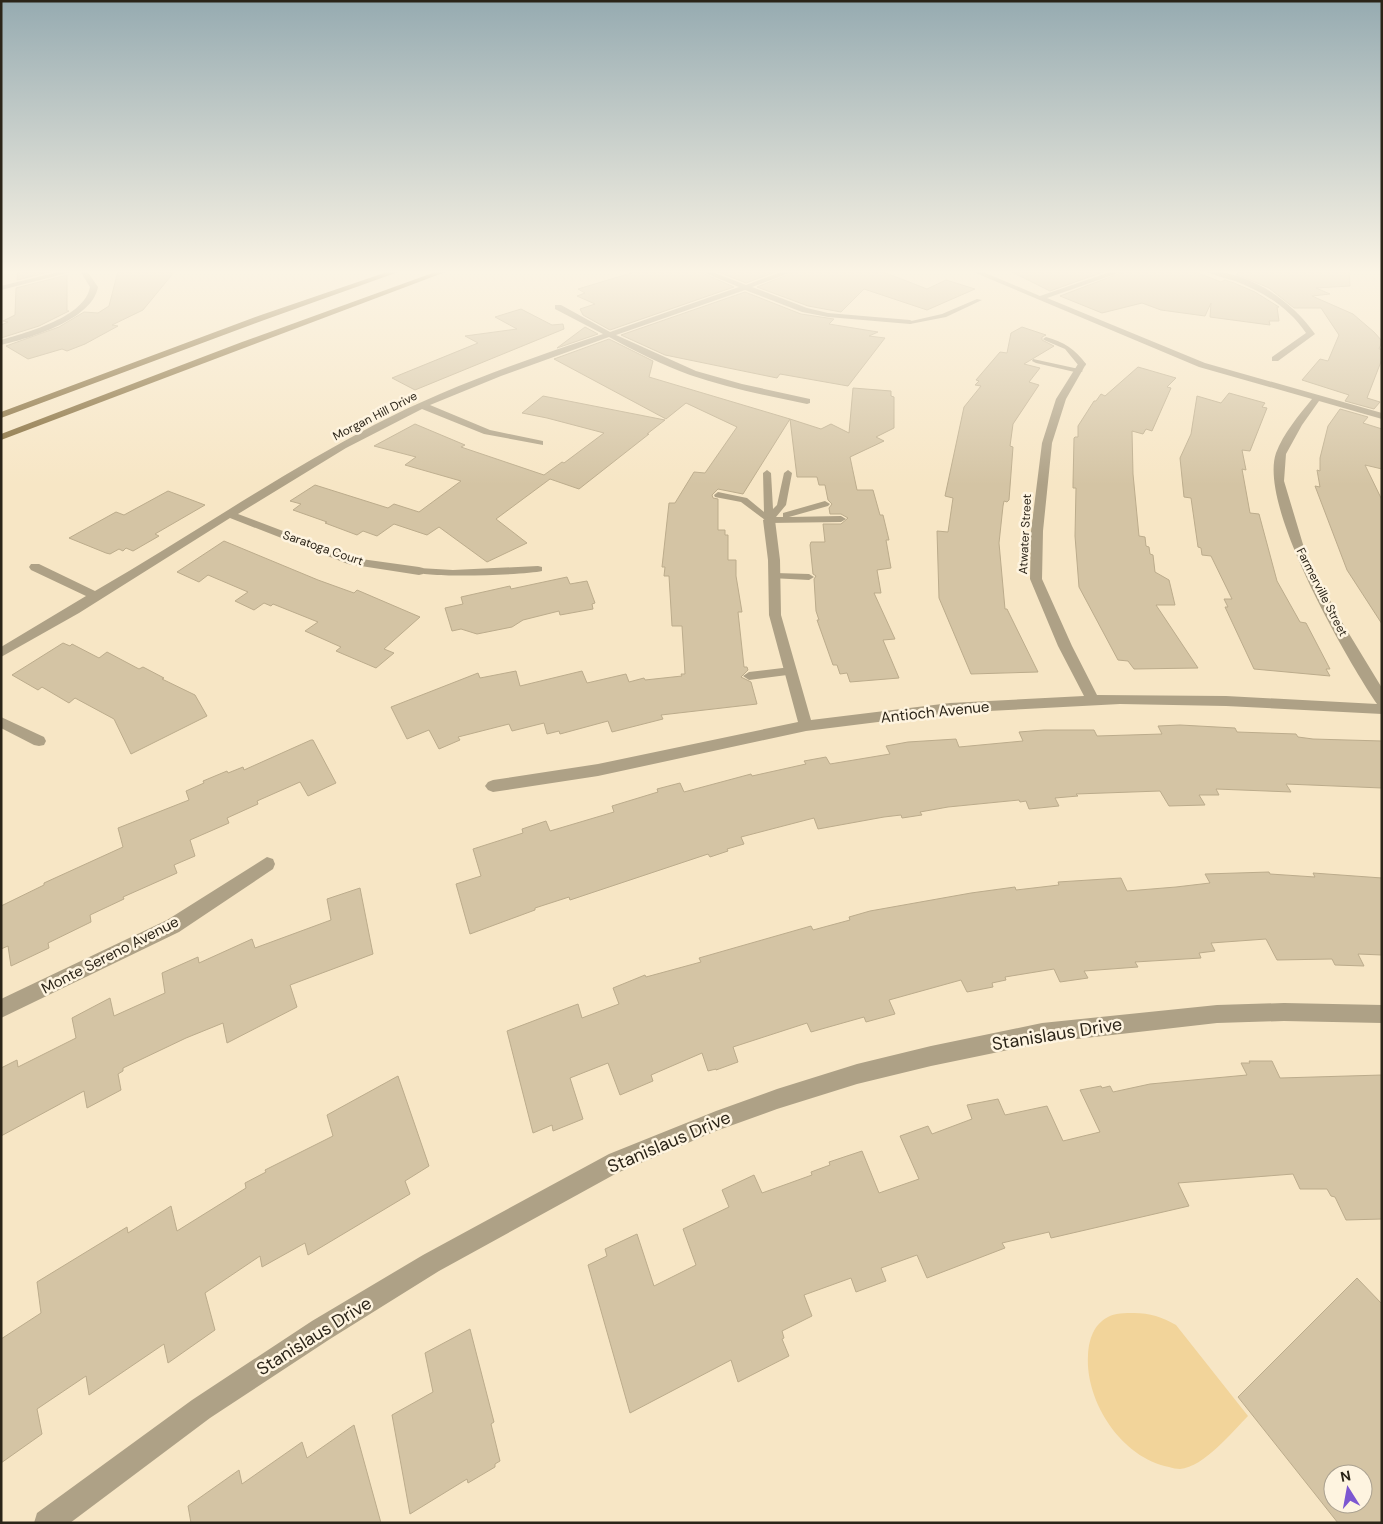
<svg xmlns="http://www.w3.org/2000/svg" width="1383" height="1524" font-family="'DM Sans',sans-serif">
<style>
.green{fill:#f2d49a}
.building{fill:#d4c4a4;stroke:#bcac8c;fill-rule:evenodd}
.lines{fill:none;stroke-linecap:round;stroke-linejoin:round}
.lane{fill:#aea186;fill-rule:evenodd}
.street{fill:#aea186;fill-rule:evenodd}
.primary{fill:#7e6532;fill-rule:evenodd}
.labels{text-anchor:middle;stroke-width:5;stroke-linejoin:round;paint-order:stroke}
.far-street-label{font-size:12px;fill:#2b2418;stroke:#fef4e0}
.street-label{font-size:15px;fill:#2b2418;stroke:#fef4e0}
.near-street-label{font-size:18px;fill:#2b2418;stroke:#fef4e0}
</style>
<rect width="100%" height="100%" fill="#f7e6c5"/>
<path class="green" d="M1134,1313C1150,1313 1162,1317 1176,1325L1248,1416C1232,1432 1204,1467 1180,1469C1177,1469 1172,1468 1169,1467C1122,1458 1085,1402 1088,1355C1089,1340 1093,1325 1108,1317C1114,1313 1126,1313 1134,1313Z"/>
<g class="building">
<polygon points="18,271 53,271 17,280"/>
<polygon points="118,271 175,271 143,310 112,325 118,326 85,344 67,351 62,349 28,359 6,346 59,327 84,312 98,313 109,306"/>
<polygon points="638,271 698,271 734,287 610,330 583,315 580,309 595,304 577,296 585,293 578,289"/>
<polygon points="716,271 778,271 746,283"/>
<polygon points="797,271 881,271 927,289 946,280 975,289 927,310 864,289 841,312 808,306 757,287"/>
<polygon points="1010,271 1106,271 1050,291"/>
<polygon points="1126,271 1193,271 1221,282 1225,280 1234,283 1255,292 1279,307 1277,307 1279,321 1269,321 1270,325 1210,317 1211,303 1205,316 1161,310 1142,303 1102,313 1060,296"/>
<polygon points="1241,271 1349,271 1350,286 1316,288 1330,294 1312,296 1353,314 1374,332 1382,341 1379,349 1382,349 1382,359 1367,398 1380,402 1374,409 1345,401 1349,395 1302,380 1320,359 1328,361 1339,335 1321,308 1294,308 1269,288 1236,274"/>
<polygon points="67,275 67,311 69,311 39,326 1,338 1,325 8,322 3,321 15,315 16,288"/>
<polygon points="745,292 801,314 834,319 829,324 878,332 869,336 885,338 848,386 780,374 777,378 665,355 621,335"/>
<polygon points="521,309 552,325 563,324 564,329 415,390 392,378 478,343 465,336 517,329 495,317"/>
<polygon points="585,327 598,334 557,348"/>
<polygon points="1022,327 1046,335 1042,337 1042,340 1054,346 1024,364 1040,368 1029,382 1039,385 1013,424 1010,446 1013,447 1009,500 1007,502 1004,501 1003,506 999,543 1005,609 1007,609 1038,672 971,674 939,598 937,531 948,532 953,498 945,496 964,407 981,386 975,385 979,381 976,380 1000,352 1007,353 1011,333"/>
<polygon points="609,339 653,361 649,377 790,419 743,494 718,489 712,495 713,498 718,499 718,530 725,530 725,535 728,535 728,560 736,560 736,576 742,612 738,612 744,667 747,667 748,670 741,677 751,682 757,704 661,715 663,719 612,732 608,721 560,734 559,731 547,734 544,723 512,731 509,724 458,737 460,740 439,749 429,730 407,739 391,707 478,673 480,678 516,671 520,686 582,671 587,683 626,674 629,682 644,678 645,680 682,676 681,674 685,674 682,626 672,626 669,576 664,576 665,567 662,567 669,503 675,503 694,472 705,473 737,427 686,403 666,419 554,359"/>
<polygon points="1138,367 1176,378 1167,387 1171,388 1152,431 1146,429 1143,434 1132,431 1133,474 1139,536 1145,537 1146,546 1149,547 1150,554 1153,555 1155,572 1169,580 1175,605 1156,605 1198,668 1134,669 1128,661 1118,660 1079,587 1075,536 1076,488 1073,488 1073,484 1074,438 1075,437 1078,437 1078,426 1094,401 1096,401 1101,394 1105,396"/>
<polygon points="853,388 891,391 891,396 894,397 894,428 876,437 884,441 850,457 857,490 873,490 880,515 883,515 889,540 886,540 891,568 877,570 881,593 874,593 895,639 883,640 899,678 850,682 847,673 840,674 837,665 833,665 817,620 819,620 816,611 814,579 816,576 813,574 810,545 811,542 825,542 823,524 841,524 848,518 841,514 830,514 829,508 832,504 828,500 825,485 819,485 817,477 797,477 790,419 821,429 831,424 849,433"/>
<polygon points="1229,393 1265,403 1262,407 1267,408 1250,451 1242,450 1246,470 1242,469 1250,513 1259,514 1277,581 1300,622 1306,623 1330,669 1326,669 1330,676 1254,669 1225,607 1228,607 1224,599 1232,599 1211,556 1202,555 1201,548 1198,547 1191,498 1184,497 1180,458 1191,434 1197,396 1221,403"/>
<polygon points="543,396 665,420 647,434 649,434 579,489 550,479 496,519 527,543 487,562 439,527 427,535 394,524 377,536 363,531 357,535 325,523 327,522 293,510 301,504 290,501 315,485 388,508 394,504 419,512 461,481 405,465 416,457 374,446 415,424 465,445 461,447 544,475 562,462 564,463 604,433 547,418 522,413"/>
<polygon points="1340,409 1368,417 1363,423 1382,429 1382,469 1365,465 1382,500 1382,624 1347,570 1315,486 1320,487 1317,470 1320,471 1320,458 1328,426"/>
<polygon points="168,491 205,505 155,534 159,536 133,551 126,548 123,551 119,549 110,554 106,553 69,538 116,512 124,515"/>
<polygon points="224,541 318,580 354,593 357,590 420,617 384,649 394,653 376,668 336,651 341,647 305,631 318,622 273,604 271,606 264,603 254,610 235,601 248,592 208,575 199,582 177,572"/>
<polygon points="567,577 570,584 587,581 595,603 592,604 593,609 560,615 559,611 523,620 512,627 477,634 461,629 452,631 445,608 463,604 461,597 510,586 511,589"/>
<polygon points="63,643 70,646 72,644 99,658 107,652 139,669 143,667 164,678 162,679 195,695 207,716 131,754 114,719 75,698 69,703 42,687 38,690 12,675"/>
<polygon points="1180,725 1235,728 1237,732 1296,734 1298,737 1313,739 1382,741 1382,788 1286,784 1291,792 1216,789 1219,795 1199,795 1205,805 1169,806 1160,791 1076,794 1078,796 1055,798 1059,806 1029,809 1026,801 1020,802 1019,800 948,807 920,812 922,815 902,818 901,815 884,817 818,829 814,818 741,837 744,844 727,849 728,851 710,857 708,854 570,900 569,897 535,908 535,910 470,934 456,884 481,876 473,849 523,833 522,829 546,821 550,831 614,812 612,806 658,792 657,789 680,783 684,792 751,774 752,776 806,764 804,761 826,757 830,764 890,754 886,746 908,742 956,739 959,747 1023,741 1019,732 1044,730 1094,730 1097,736 1162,734 1158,726"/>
<polygon points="311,740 313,740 336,783 308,796 300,782 257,801 258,804 227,818 229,823 190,840 195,856 174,865 177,873 123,897 124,899 90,915 91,922 48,943 49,948 11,966 8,946 1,949 1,906 44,885 44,883 123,847 118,828 189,800 186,791 204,783 203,781 227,771 228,773 243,767 244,770"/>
<polygon points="1269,872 1270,874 1315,877 1313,873 1382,878 1382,955 1358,954 1364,966 1335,965 1332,959 1277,960 1266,939 1211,943 1215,951 1199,953 1201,958 1135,962 1138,967 1084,971 1088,978 1060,982 1054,969 1005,977 1006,980 992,983 993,987 967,992 961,980 889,1000 895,1014 866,1022 864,1017 811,1032 807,1023 733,1047 738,1062 716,1070 716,1069 708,1071 702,1053 651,1075 653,1081 620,1095 608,1063 570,1078 583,1119 553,1131 552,1125 533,1133 507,1031 578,1004 582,1018 619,1004 613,988 645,975 646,977 701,962 699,958 811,926 813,930 850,920 849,917 870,911 971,893 1015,887 1016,890 1059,885 1058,882 1121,878 1127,891 1176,887 1210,883 1205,874"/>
<polygon points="360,888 373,954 290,985 297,1007 227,1043 223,1023 186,1038 123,1068 123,1071 118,1074 121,1090 87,1108 84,1091 1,1136 1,1068 17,1060 18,1067 76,1038 72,1018 110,998 114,1016 165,993 162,973 198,957 199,963 252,939 255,948 331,920 327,899"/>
<polygon points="1249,1061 1272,1061 1280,1078 1382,1075 1382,1219 1346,1220 1335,1197 1331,1196 1327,1189 1300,1189 1293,1174 1178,1183 1189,1206 1051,1238 1049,1232 1002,1243 1005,1248 927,1278 917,1255 881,1268 886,1281 856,1292 851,1278 804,1295 812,1316 782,1331 784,1338 782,1339 789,1356 738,1382 731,1360 630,1413 588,1265 607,1256 605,1249 637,1234 654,1286 696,1265 683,1229 729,1207 722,1190 754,1175 762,1193 812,1175 811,1172 830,1165 829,1162 862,1151 879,1193 919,1179 900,1136 928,1126 932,1134 972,1119 967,1105 998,1099 1005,1115 1047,1106 1063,1141 1100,1132 1080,1090 1101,1086 1102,1088 1110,1086 1113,1092 1150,1084 1247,1075 1241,1063 1250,1063"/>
<polygon points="398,1076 429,1166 405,1181 410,1194 308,1255 305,1243 262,1267 260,1256 205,1293 215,1330 168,1363 164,1344 89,1395 86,1376 37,1409 42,1434 1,1463 1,1339 41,1313 37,1282 127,1227 128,1233 171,1206 177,1231 246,1188 245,1183 266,1172 265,1170 333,1136 327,1115"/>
<path d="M1357,1278L1382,1304V1523H1338L1238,1397ZM1333,1474H1363V1504H1333Z"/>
<polygon points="470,1329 494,1422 491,1424 500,1461 495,1464 495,1467 468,1483 467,1479 410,1514 392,1415 433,1392 425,1353"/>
<polygon points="354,1425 381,1523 191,1523 188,1506 239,1470 242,1484 302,1442 307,1458"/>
</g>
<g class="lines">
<g class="lane">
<polygon points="977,299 982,300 946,317 910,324 907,322 942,314"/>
<path d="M1046,337C1064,342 1075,349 1086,364L1085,366H1079L1065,349L1044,340L1043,339Z"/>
<polygon points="1033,359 1079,369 1083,371 1079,373 1036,363 1032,361"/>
<polygon points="767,470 771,473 773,509 777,505 784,473 788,470 792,473 786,505 776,517 783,517 783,513 825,501 830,504 828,506 789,517 841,516 846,519 841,522 769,523 741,502 715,497 714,495 718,492 747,498 764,512 763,473"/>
<path d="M538,566L542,567V571C525,575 423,579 414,571L419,568L453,570Z"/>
<polygon points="775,573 809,574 814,577 809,580 771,578 771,574"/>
<polygon points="791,667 797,671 795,674 749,680 743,676 749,672"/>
</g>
<g class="street">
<polygon points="62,271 75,271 1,290 1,286"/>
<path d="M80,271H87L98,287C92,320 30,338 1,345V340C28,332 85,317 90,287Z"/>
<path d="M700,271H710L746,285L784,271H795L752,287L807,308L828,313L910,320L914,322L910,324L828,317L802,312L745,290L616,335L696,371L742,384L810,399V403L807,404C768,396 728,388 690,375C662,365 635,351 609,337L501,376L430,405L490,430L543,441V445L484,434L422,409L346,448L238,514L354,558L419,567L423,568L425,571L423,574L419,575L348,564L230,518L79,613L1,657V647L86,596L31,570L29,567L31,564H39L95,591C189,537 278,475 374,425C447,387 525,360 603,334L555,309V305H561L610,332L739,287Z"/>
<path d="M971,271H981L1040,296L1113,271H1124L1047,298L1205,363L1382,413V419L1319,401L1302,425L1286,454L1284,481L1305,551L1337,614L1382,688V714L1226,706L1120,704L950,713L806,731L598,776L493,792L488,790L485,786L488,782L493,780L598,764L798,722L769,615L768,560L763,520L769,517L775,520L780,560L781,615L811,720L950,703L1084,696L1058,646L1030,579L1031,531L1042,443L1056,399L1078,364L1082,361L1086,364L1066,399L1052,443L1043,531L1042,579L1072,646L1097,695L1226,696L1377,704C1346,658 1258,506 1276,453C1283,434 1299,415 1312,399L1199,367Z"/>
<path d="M1206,271C1249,271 1291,300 1315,334L1278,361H1272V357L1306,333C1289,308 1264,292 1235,281C1226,278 1214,276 1206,271Z"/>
<polygon points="1,717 44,737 46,741 44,745 39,746 34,745 1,728"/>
<polygon points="267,857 273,859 275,864 273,869 179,932 1,1018 1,999 167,920"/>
<polygon points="1284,1003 1382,1005 1382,1023 1284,1021 1217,1023 1042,1043 931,1066 857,1084 777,1109 716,1131 617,1173 439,1271 330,1339 210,1418 70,1523 34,1523 37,1513 192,1400 312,1321 423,1255 609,1154 716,1111 777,1089 857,1064 931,1046 1042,1023 1217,1005"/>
</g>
<g class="primary">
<polygon points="390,271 401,271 267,319 1,418 1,412 261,315"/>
<polygon points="438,271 448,271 1,440 1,434 242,342"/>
</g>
</g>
<linearGradient id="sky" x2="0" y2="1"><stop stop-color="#96abb1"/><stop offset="0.56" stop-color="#fbf4e5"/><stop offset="1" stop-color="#fbf4e5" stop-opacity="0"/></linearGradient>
<rect width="1383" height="485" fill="url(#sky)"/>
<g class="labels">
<g class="far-street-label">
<text transform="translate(375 416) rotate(-27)" y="4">Morgan Hill Drive</text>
<text transform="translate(1025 534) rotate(-87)" y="4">Atwater Street</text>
<text transform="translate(323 548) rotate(19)" y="4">Saratoga Court</text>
<text transform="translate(1322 592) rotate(63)" y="4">Farmerville Street</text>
</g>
<g class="street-label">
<text transform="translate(935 712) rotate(-6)" y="5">Antioch Avenue</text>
<text transform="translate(110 955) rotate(-27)" y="5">Monte Sereno Avenue</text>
</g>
<g class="near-street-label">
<text transform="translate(1057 1034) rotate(-9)" y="6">Stanislaus Drive</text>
<text transform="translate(669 1142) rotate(-23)" y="6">Stanislaus Drive</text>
<text transform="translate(314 1336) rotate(-32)" y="6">Stanislaus Drive</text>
</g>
</g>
<rect width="1383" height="1524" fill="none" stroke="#2b2418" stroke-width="5"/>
<g transform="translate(1348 1489) rotate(349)"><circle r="24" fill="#fef4e0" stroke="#aaa190"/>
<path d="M0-4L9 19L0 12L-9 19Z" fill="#7d57d1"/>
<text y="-8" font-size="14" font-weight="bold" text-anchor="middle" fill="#2b2418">N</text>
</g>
</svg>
